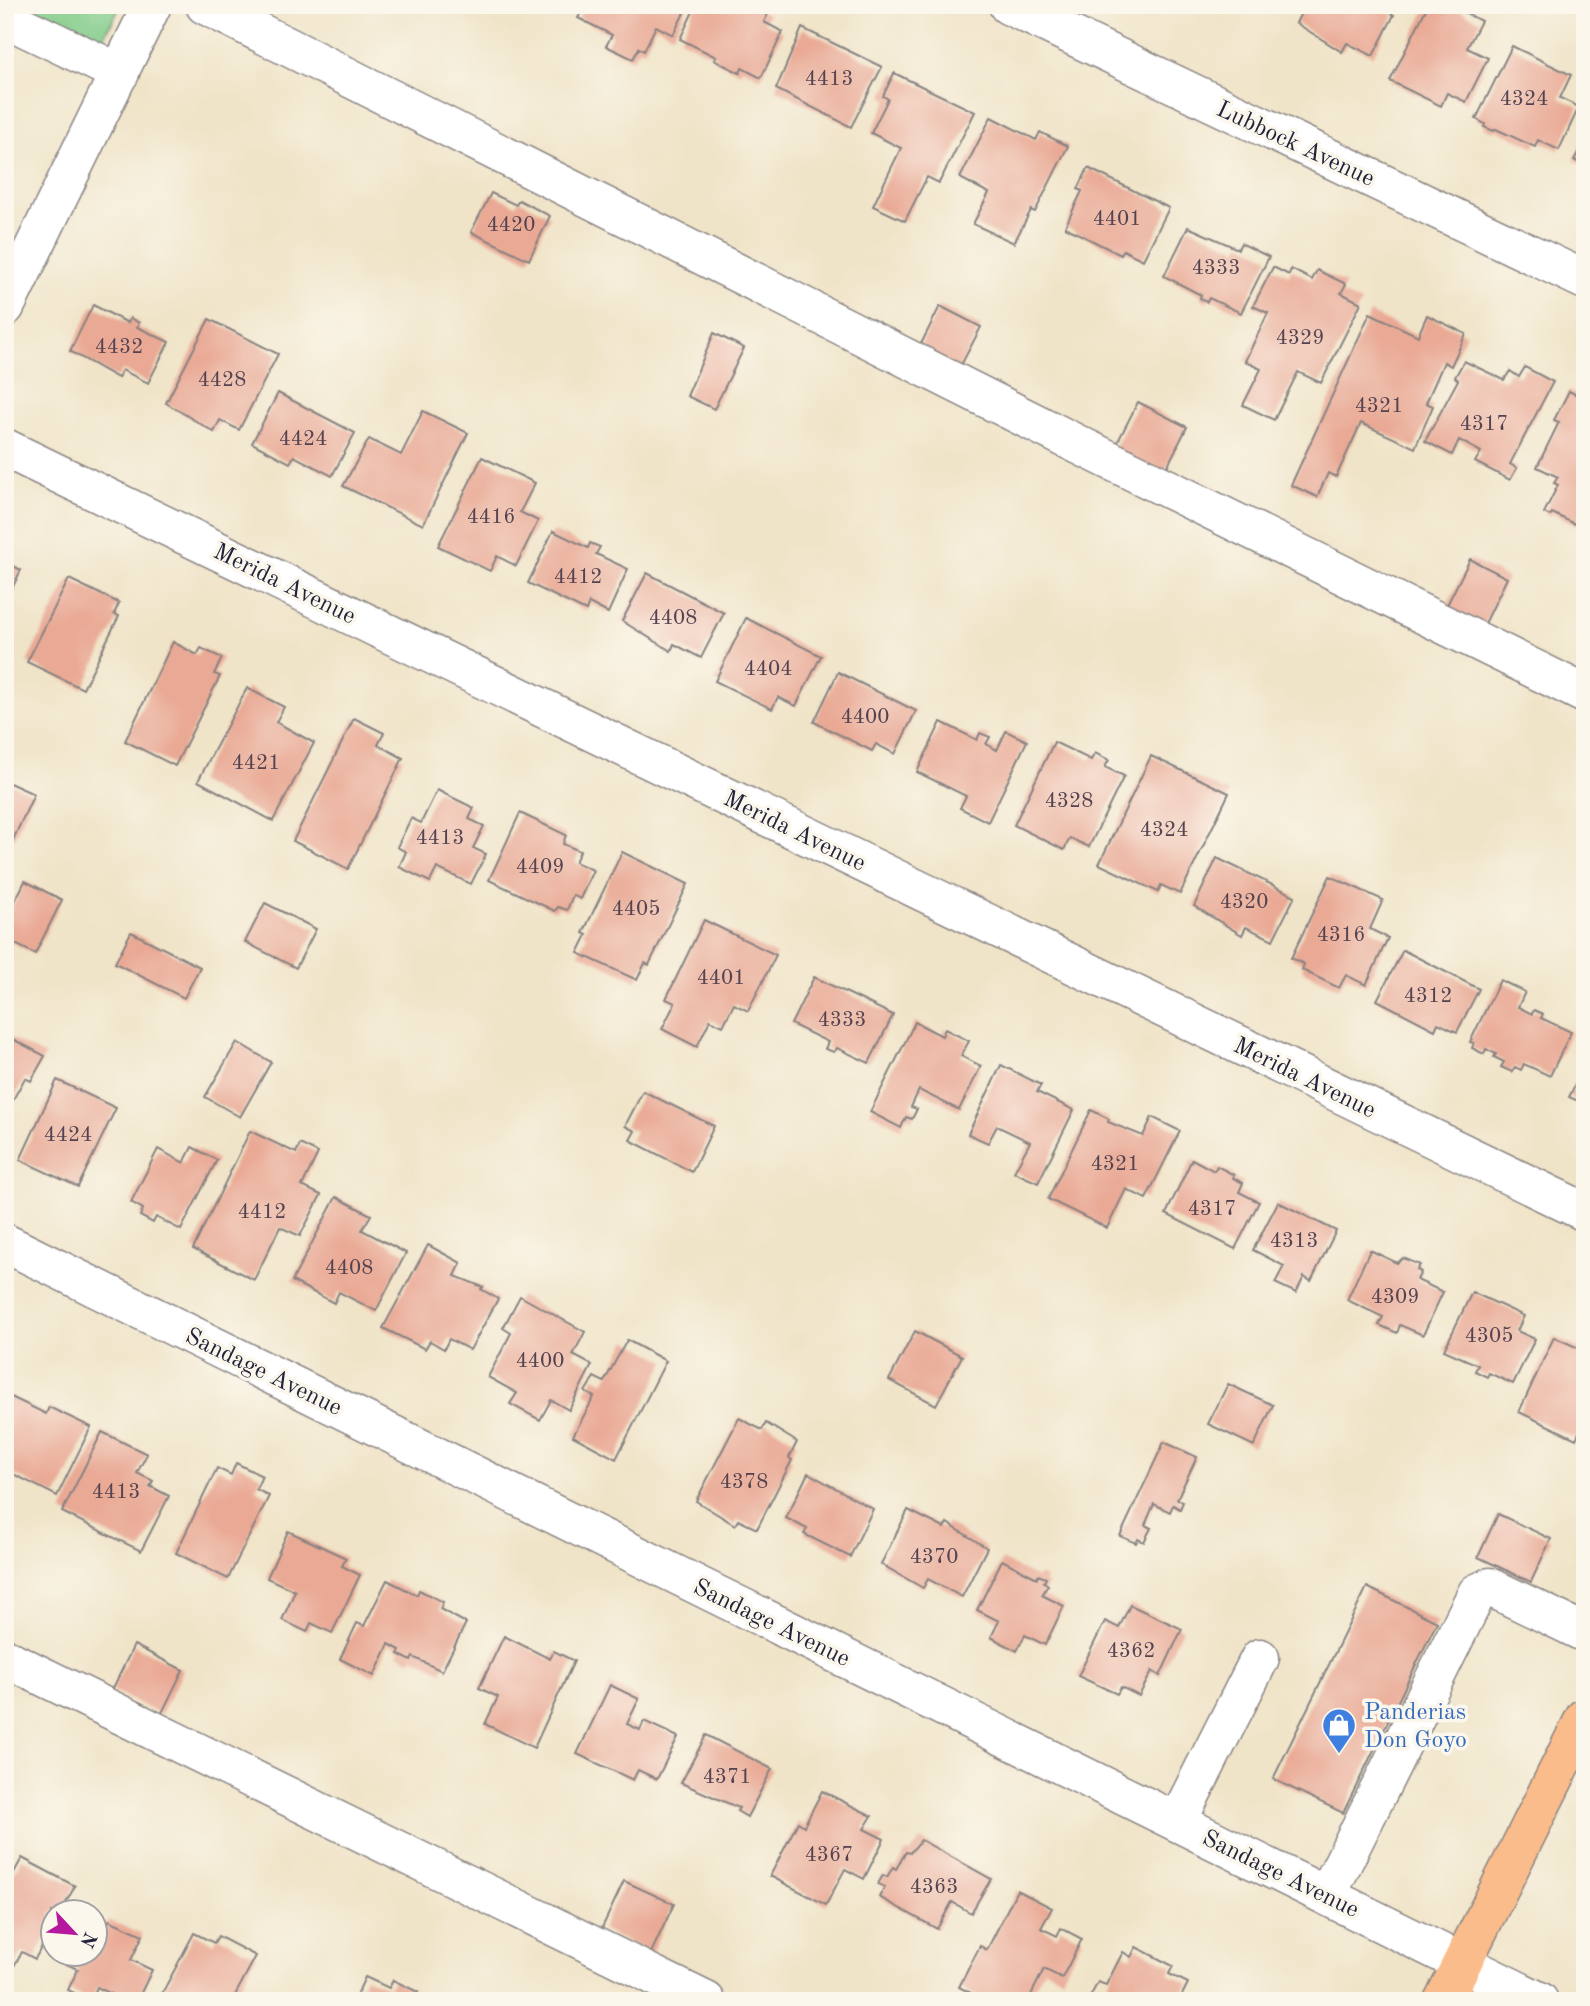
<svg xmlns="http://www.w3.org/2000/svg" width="1590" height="2006" font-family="'Old Standard TT',serif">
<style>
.green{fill:#81cc89;stroke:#527762;stroke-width:2}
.building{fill:#e9a994}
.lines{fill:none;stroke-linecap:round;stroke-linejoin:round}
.minor-casing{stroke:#898382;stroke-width:41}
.major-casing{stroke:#898382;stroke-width:41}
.minor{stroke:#fff;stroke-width:38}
.major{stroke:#fabc8b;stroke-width:38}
.labels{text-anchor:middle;stroke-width:7;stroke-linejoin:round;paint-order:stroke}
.number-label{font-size:21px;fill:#544451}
.street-label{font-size:24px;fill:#22223b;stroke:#fbf7ec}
.shop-label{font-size:24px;fill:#366cbe;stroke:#fbf7ec;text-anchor:start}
</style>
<rect width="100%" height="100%" fill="#fbf7ec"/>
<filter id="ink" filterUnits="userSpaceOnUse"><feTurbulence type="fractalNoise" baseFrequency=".0143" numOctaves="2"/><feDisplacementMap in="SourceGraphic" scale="14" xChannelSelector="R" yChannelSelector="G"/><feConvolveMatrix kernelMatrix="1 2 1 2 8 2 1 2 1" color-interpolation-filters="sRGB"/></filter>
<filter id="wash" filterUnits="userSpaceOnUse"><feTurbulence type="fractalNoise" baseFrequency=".00686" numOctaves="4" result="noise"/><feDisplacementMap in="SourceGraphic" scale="28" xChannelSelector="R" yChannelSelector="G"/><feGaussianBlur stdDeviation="1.57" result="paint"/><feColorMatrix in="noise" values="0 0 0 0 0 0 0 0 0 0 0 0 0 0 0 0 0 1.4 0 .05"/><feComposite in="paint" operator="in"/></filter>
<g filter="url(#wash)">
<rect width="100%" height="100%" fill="#f0e4c8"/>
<polygon class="green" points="5,5 121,5 95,54"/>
<g id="blocks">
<g class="building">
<polygon points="585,5 688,5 673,35 656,26 644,51 639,48 633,59 606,46 612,35 578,18"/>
<polygon points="696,5 749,5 768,14 764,22 783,32 761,78 742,68 740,73 714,60 716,57 680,39"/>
<polygon points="1256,5 1275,5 1271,13"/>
<polygon points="1305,5 1375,5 1394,15 1373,56 1347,43 1342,52 1296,23"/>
<polygon points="1428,5 1450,5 1481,21 1467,48 1488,58 1466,102 1447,93 1441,106 1390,81"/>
<polygon points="802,28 882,67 851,127 776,89"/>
<polygon points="1512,46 1571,75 1560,98 1579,107 1559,150 1538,140 1535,147 1496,129 1494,131 1484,127 1485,124 1476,119"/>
<polygon points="894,73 975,112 939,183 927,177 905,221 873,206 901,148 871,133 888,99 883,96"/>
<polygon points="991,117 1036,140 1040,132 1068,146 1035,212 1031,210 1014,243 973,224 989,193 960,178"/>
<polygon points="1585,139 1585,166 1574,160"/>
<polygon points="1088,168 1169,208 1143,260 1123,250 1121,255 1065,227 1082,191 1078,189"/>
<polygon points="491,193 516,205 519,200 550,216 529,260 471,232"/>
<polygon points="1188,227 1238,249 1241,243 1269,257 1241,313 1209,298 1207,302 1200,298 1201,295 1164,276"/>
<polygon points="1273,267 1289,275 1291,269 1312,280 1317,270 1346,284 1341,293 1361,303 1321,383 1298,372 1274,420 1243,405 1261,369 1245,361 1268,313 1253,306"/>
<polygon points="93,305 128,323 130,318 139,323 137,327 169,342 148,383 122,370 118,378 70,351"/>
<polygon points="940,306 981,327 959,369 918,350"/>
<polygon points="1370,313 1418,336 1427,315 1466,334 1451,366 1444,362 1426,403 1433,406 1415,448 1361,423 1336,477 1328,473 1317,497 1291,485"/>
<polygon points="209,319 278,354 239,430 220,420 214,432 166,403"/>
<polygon points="714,333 744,348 714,409 687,396"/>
<polygon points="1464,361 1504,380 1510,371 1519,377 1525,367 1553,382 1510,464 1517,468 1510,480 1475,462 1481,452 1459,440 1452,455 1425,441 1458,380 1455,377"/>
<polygon points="1569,391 1585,399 1585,529 1552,513 1550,516 1544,513 1558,485 1554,483 1558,477 1537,467 1559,422 1554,420"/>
<polygon points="278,393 355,433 332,476 294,456 290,463 252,443"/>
<polygon points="1138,402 1187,427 1162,477 1113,451"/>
<polygon points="423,411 468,433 423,525 343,486 369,439 401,455"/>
<polygon points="482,457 535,483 520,512 538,521 516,566 497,556 490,571 438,546"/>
<polygon points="553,531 588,548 590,543 600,547 596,554 628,569 608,613 589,603 586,611 528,583"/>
<polygon points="1470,559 1507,578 1482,630 1444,611"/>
<polygon points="5,562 21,570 5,603"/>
<polygon points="647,573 724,613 701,658 674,644 671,651 622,621"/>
<polygon points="69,579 119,603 114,614 119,616 83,689 27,662"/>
<polygon points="746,618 821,656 796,706 778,697 772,709 715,681"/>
<polygon points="173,642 197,655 201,648 222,658 214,674 220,676 175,766 125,741"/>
<polygon points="838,672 916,711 895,754 876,744 872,751 814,722"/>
<polygon points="247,688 284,707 276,722 314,743 273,821 198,781"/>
<polygon points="354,718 384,733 378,745 403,758 348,869 293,841"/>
<polygon points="941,722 977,740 980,733 990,737 986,744 997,750 1006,731 1027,741 988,822 960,808 966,796 917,772"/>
<polygon points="1054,742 1091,760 1095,753 1109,760 1105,767 1124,776 1089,847 1070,838 1064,850 1014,825"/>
<polygon points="1151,756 1229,793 1180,894 1161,885 1158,892 1099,864"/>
<polygon points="5,781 34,794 13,840 5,837"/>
<polygon points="437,790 474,808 469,819 484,826 473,848 486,854 471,884 437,868 430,882 399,867 406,852 397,847 411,818 421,823"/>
<polygon points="520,813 566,835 563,844 580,851 575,862 593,870 580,899 573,895 567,910 558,907 555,911 489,880"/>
<polygon points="622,852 688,884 649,965 645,963 637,980 578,953 587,935 583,933"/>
<polygon points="1217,858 1295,896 1273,940 1246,927 1242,935 1194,906"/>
<polygon points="1330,876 1383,900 1370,929 1388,938 1366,985 1346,975 1339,988 1302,970 1304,964 1291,958"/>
<polygon points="25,881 62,900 35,954 5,939 5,921"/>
<polygon points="265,903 316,929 296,968 245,942"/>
<polygon points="704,920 776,955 748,1011 734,1004 723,1026 710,1020 697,1047 662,1029 675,1003 666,999"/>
<polygon points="131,932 200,967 184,998 115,963"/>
<polygon points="1403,950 1479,989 1457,1032 1438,1023 1435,1030 1377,1000"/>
<polygon points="814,977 893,1015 869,1063 837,1048 834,1052 825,1049 828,1042 791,1024"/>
<polygon points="1500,980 1525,992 1518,1007 1532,1014 1534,1010 1543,1014 1541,1018 1571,1032 1550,1076 1524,1064 1521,1070 1515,1067 1512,1072 1501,1067 1504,1062 1494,1057 1496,1054 1486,1049 1484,1054 1472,1048 1474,1043 1470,1042"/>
<polygon points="915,1022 942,1036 945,1029 969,1041 961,1056 981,1066 959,1110 919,1090 911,1107 917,1109 912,1119 906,1117 901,1128 870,1112"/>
<polygon points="5,1035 45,1056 31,1081 25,1078 5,1114"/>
<polygon points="237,1042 271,1062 240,1117 205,1097"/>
<polygon points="1001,1065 1041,1085 1037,1092 1074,1110 1038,1183 1014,1172 1030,1142 997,1126 988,1143 968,1134"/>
<polygon points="1585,1065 1585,1104 1569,1097"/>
<polygon points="57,1080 116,1108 78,1187 20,1160"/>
<polygon points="643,1091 714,1126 692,1172 630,1140 635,1131 625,1126"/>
<polygon points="1091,1110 1109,1119 1108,1122 1143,1136 1152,1117 1180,1131 1146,1199 1126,1189 1107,1228 1048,1199"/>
<polygon points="250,1131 296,1153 300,1144 318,1153 302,1186 321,1195 300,1236 280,1227 254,1280 193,1249"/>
<polygon points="192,1147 217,1160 181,1230 156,1217 153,1223 140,1216 143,1209 131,1202 158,1149 184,1163"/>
<polygon points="1192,1159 1214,1171 1217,1166 1234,1175 1233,1178 1243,1183 1239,1192 1259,1202 1235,1249 1166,1214"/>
<polygon points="336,1197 371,1215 362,1230 406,1253 376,1311 339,1292 334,1303 292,1281"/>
<polygon points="1278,1202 1336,1231 1311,1281 1304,1277 1296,1293 1275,1283 1284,1266 1253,1250"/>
<polygon points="428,1245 461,1263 455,1276 483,1287 481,1289 498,1299 470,1350 449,1339 444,1349 430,1341 425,1349 383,1328"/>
<polygon points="1370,1250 1397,1263 1403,1258 1420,1265 1417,1270 1421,1272 1417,1280 1443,1292 1423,1335 1400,1325 1397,1333 1379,1325 1383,1317 1347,1300"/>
<polygon points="1472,1292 1524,1316 1517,1331 1535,1339 1513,1384 1489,1373 1487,1377 1475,1371 1478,1365 1444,1350"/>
<polygon points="520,1296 585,1332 573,1355 592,1365 569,1410 551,1400 540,1420 510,1404 517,1393 488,1377 511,1333 503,1328"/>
<polygon points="915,1331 962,1356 936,1405 889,1380"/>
<polygon points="1554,1337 1585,1351 1585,1421 1576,1439 1519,1412"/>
<polygon points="627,1340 666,1361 616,1459 573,1436 594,1397 585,1392 594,1377 604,1382"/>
<polygon points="1228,1384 1273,1405 1254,1446 1208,1424"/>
<polygon points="5,1394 46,1414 49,1407 91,1427 57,1496 5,1470"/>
<polygon points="739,1418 762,1430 766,1423 797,1442 789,1458 792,1460 757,1529 738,1520 735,1525 696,1501"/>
<polygon points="102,1432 147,1454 137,1473 153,1481 150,1486 169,1496 141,1551 62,1512"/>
<polygon points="1164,1442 1197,1457 1177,1499 1183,1502 1180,1509 1173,1505 1170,1512 1154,1504 1145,1525 1151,1528 1144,1542 1138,1539 1136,1543 1120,1536"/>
<polygon points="236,1463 262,1476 256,1489 269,1496 228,1579 176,1553 217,1468 231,1475"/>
<polygon points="808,1473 873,1509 850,1557 804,1534 807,1529 786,1518"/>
<polygon points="908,1510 944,1528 947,1523 987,1548 962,1597 928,1579 923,1588 881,1564"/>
<polygon points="1498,1514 1551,1539 1531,1582 1478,1557"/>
<polygon points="288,1531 346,1558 342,1566 360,1575 332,1633 311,1623 307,1632 282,1620 295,1591 267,1578"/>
<polygon points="1002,1560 1037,1578 1038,1575 1046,1578 1044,1582 1048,1585 1042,1595 1064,1606 1045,1645 1025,1635 1017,1651 991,1637 999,1621 977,1610"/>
<polygon points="387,1580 417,1595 419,1590 443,1602 440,1609 466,1623 442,1671 413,1657 411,1661 398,1654 400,1650 389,1644 374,1676 340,1659 357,1623 364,1626"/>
<polygon points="1367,1587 1437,1622 1343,1813 1273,1779"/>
<polygon points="1130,1605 1182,1629 1160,1676 1152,1671 1139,1696 1121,1687 1117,1694 1078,1676 1105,1621 1119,1628"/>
<polygon points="504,1636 550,1659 554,1651 574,1661 534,1748 485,1724 498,1697 479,1688"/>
<polygon points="134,1645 183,1670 161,1715 112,1690"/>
<polygon points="610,1685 639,1699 627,1724 640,1730 644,1721 678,1737 657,1779 638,1770 633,1780 577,1754"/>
<polygon points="706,1735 772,1769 747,1817 737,1811 739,1808 681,1783"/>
<polygon points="822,1791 872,1816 864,1829 884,1839 864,1879 845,1869 826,1905 770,1876 798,1822 804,1826"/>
<polygon points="921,1840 991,1879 971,1913 952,1902 937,1929 879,1897 885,1887 878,1884 883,1875 887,1877 893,1867 896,1869 906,1852 910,1853"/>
<polygon points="22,1858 75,1886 61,1912 52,1912 52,1927 35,1959 22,1952 14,1966 5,1961 5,1889"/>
<polygon points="624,1881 674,1904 651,1953 601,1930"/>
<polygon points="1017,1890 1052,1908 1041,1928 1057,1936 1061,1928 1082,1939 1062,1978 1044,1969 1028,2001 986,2001 959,1987 980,1946 987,1950"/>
<polygon points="94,1918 107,1924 109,1920 143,1935 131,1960 152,1970 137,2001 126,2001 97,1987 91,2001 68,1990 78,1969 61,1962 65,1954 94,1954"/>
<polygon points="194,1933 214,1943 218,1936 256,1956 232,2001 158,2001"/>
<polygon points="1136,1947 1173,1966 1169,1974 1188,1983 1179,2001 1089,1999 1098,1982 1106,1985 1123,1952 1131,1957"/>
<polygon points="365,1977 389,1988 393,1980 418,1992 413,2001 354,2001"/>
</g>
</g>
</g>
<g filter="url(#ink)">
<use href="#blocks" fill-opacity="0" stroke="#898382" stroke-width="2"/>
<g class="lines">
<g class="minor-casing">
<g id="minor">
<polyline points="205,5 1077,444 1585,694"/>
<polyline points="1008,5 1585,280"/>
<polyline points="5,18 120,73"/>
<polyline points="5,307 152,5"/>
<polyline points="5,448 1585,1212"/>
<polyline points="5,1243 1539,2001"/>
<polyline points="5,1658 706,2001"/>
<polyline points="1177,1822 1260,1658"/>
<polyline points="1327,1895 1477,1593 1490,1587 1585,1633"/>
</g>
</g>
<g class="major-casing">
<polyline id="major" points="1443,2001 1585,1717"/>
</g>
<use href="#minor" class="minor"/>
<use href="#major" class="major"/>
</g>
</g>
<defs>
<g id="shop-pin" transform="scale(1.75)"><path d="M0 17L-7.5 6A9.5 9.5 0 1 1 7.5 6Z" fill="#3f7fe0" stroke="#fbf7ec"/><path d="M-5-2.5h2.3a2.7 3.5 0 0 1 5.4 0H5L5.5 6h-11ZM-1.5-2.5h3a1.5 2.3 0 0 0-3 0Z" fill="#fff"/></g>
</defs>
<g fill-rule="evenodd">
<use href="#shop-pin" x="1339" y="1725"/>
</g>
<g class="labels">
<g class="number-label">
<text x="829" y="85">4413</text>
<text x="1524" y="105">4324</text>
<text x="1117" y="225">4401</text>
<text x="511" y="231">4420</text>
<text x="1216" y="274">4333</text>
<text x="1300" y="344">4329</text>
<text x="119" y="353">4432</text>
<text x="222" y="386">4428</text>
<text x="1379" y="412">4321</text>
<text x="1484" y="430">4317</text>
<text x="303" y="445">4424</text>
<text x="491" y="523">4416</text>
<text x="578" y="583">4412</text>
<text x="673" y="624">4408</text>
<text x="768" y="675">4404</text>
<text x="865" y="723">4400</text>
<text x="256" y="769">4421</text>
<text x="1069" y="807">4328</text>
<text x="1164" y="836">4324</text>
<text x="440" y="844">4413</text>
<text x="540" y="873">4409</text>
<text x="1244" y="908">4320</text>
<text x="636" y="915">4405</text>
<text x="1341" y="941">4316</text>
<text x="721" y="984">4401</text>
<text x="1428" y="1002">4312</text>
<text x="842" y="1026">4333</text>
<text x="68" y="1141">4424</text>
<text x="1115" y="1170">4321</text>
<text x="1212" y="1215">4317</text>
<text x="262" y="1218">4412</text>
<text x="1294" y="1247">4313</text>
<text x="349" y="1274">4408</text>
<text x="1395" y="1303">4309</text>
<text x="1489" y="1342">4305</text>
<text x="540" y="1367">4400</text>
<text x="744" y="1488">4378</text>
<text x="116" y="1498">4413</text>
<text x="934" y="1563">4370</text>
<text x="1131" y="1657">4362</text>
<text x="727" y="1783">4371</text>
<text x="829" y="1861">4367</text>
<text x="934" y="1893">4363</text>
</g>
<g class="street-label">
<text transform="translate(1296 143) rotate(25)" y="8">Lubbock Avenue</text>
<text transform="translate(285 583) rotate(26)" y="8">Merida Avenue</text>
<text transform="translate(795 830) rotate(26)" y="8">Merida Avenue</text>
<text transform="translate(1305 1077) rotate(26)" y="8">Merida Avenue</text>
<text transform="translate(264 1371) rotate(26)" y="8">Sandage Avenue</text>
<text transform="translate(772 1622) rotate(26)" y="8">Sandage Avenue</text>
<text transform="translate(1281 1873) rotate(26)" y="8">Sandage Avenue</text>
</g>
<g class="shop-label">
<text x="1364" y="1719">Panderias<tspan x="1364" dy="28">Don Goyo</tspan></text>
</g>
</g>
<rect width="1590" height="2006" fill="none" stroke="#fbf7ec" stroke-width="28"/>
<g transform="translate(74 1933) rotate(116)"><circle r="33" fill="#fbf7ec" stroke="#a4a2a5" stroke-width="2"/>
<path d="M0-5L12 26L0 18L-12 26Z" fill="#b5179e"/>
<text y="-10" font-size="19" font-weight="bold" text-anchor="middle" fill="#22223b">N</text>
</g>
</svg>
